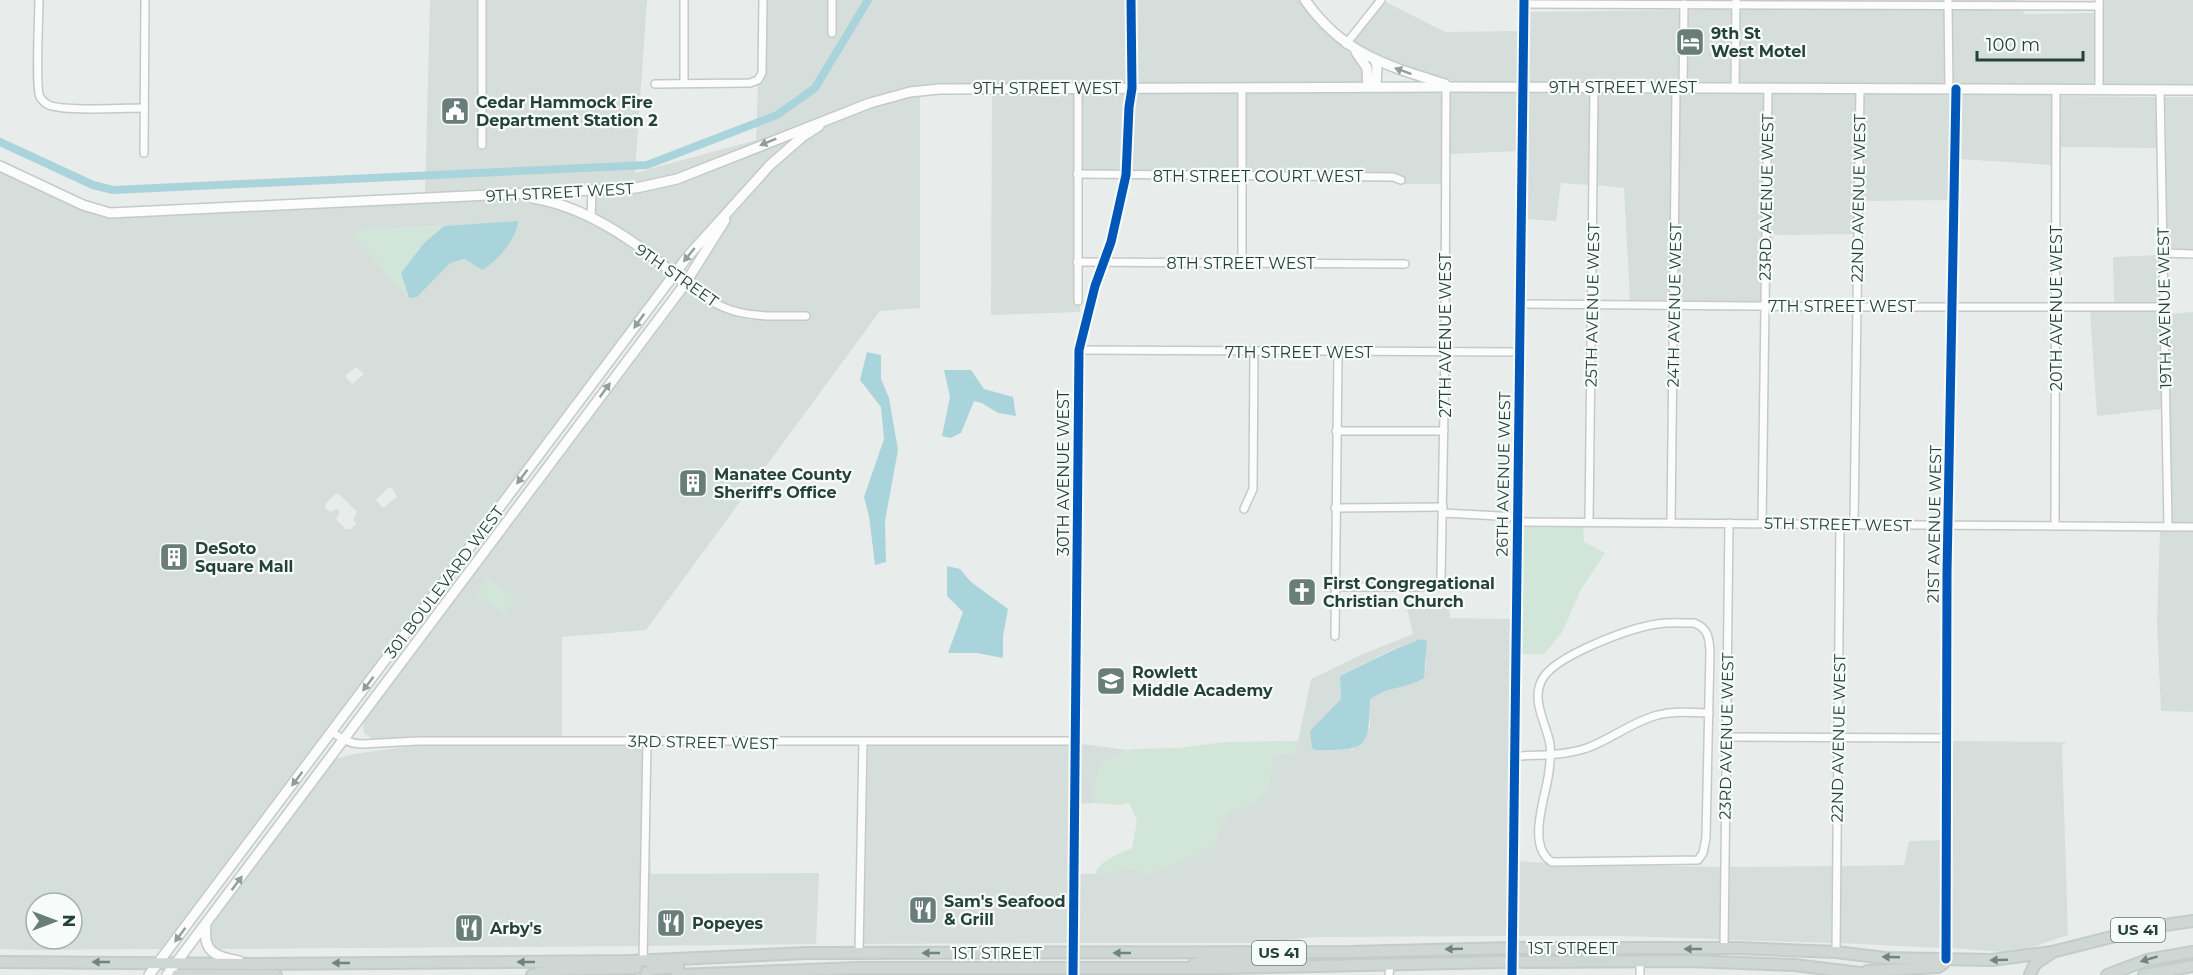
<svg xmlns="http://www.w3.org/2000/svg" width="2193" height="975" font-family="Montserrat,sans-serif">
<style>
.built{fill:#d6dedb;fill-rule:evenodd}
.green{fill:#d1e6d8}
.water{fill:#a9d4db}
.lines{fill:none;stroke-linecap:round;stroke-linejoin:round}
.canal{stroke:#a9d4db;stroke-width:8}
.street-casing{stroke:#c5cac8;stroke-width:10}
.secondary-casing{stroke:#c3cbc8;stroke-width:12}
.primary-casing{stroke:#c3ccc9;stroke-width:14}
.street{stroke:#fcfcfc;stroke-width:7}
.secondary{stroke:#fcfcfc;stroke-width:9}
.primary{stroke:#cfd7d5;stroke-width:10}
.cycleway-casing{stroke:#f7fbf9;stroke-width:13}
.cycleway{stroke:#0057b8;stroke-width:9}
.oneway{fill:#909f9b}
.oneway2{fill:#718580}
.labels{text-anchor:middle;stroke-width:4.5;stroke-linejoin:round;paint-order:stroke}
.shield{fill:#f7fbf9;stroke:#637a73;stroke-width:1.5}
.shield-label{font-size:15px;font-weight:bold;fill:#24423a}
.poi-label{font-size:16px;font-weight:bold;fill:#24423a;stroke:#f7fbf9;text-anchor:start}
.street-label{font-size:16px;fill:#24423a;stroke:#f7fbf9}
</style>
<rect width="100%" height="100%" fill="#e8edeb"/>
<g class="built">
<polygon points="430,0 478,0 478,148 486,148 486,0 647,0 635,173 756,140 758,84 764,81 766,73 767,0 828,0 828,37 836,37 836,0 1127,0 1128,84 989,85 869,99 675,176 635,185 425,195"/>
<polygon points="1135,0 1300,0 1310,15 1358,61 1363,69 1364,83 1136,84"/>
<polygon points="1952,0 2022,0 2022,3 1952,2"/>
<rect x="2103" y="0" width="90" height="86"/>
<polygon points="1384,1 1445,32 1519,31 1519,84 1464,83 1430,76 1378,57 1351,41"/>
<polygon points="1732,9 1731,84 1687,84 1688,10"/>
<polygon points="1740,9 1944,10 1944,85 1739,84"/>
<polygon points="1680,10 1678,84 1527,84 1528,12"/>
<polygon points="1952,10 2023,10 2024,14 2095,13 2095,86 1953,85"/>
<polygon points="1238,91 1237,171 1130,171 1135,92"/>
<polygon points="1246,91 1442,91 1442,184 1403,184 1407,180 1403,176 1393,173 1245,171"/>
<polygon points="1450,91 1519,91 1518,151 1450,154"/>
<polygon points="1527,91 1590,91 1589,185 1561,183 1556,221 1525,219"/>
<polygon points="1598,91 1672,91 1670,301 1630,301 1624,188 1597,185"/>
<polygon points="1680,91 1764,92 1761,302 1678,301"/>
<polygon points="992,92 1074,92 1074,304 1080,304 1080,312 991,315"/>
<polygon points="1082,92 1127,92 1122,171 1081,170"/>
<polygon points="1772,92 1856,92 1854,234 1773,235 1769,298"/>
<polygon points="1864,92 1952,92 1950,200 1863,201"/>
<polygon points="1960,92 2052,93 2052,165 1959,159"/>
<polygon points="920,95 920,308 880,311 646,630 562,637 562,737 375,740 364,733 363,723 457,592 686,290 714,308 741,318 751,320 810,320 809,312 751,312 735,309 718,301 691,283 737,208 773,167 804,140 823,128 871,106"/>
<polygon points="2061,96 2156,97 2157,148 2060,147"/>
<polygon points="2165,97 2193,97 2193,251 2167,251"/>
<polygon points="800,133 779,150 741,189 673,269 609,222 595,215 596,194 637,192 678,183"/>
<path d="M0,171L81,208L111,217L512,199L524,200L554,206L604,228L668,275L501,500L162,949L31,950L0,949ZM518,222L475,264L465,259L450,263L409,298L353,234L363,230ZM356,367L364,374L352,384L345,376ZM388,488H392L397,497L383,508L376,500ZM335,494L340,495L357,512L353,519L356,524L351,529H346L336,519L340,512L336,509L331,512L325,508L326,503ZM36,903H72V939H36Z"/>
<polygon points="2158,255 2159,304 2114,304 2113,257"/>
<polygon points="2090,311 2159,311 2161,409 2097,416"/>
<polygon points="2193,312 2193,523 2172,523 2167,314"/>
<polygon points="2160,530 2193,531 2193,712 2161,711 2157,622"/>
<path d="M1449,598L1450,618L1512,619L1507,936L1317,937L1251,943H1077L1080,874H1095L1134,868L1194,855L1206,847H1214L1220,823L1232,809L1256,803L1269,787L1273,756L1290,752L1295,756L1296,741H1298L1311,679L1363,654L1413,634L1405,601ZM1421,640L1426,653V668L1421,680L1386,690L1377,694L1370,700V727L1353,749L1315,750L1312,748L1311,731L1341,699L1340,677L1342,675L1395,648Z"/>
<polygon points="1952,741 2067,742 2062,745 2068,935 2015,953 1950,948"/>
<polygon points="1081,744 1128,750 1103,762 1093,787 1093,803 1080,804"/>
<polygon points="419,745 643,745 640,946 215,949 210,941 212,922 336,759 354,754"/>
<polygon points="1073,745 1069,943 863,944 868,746"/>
<polygon points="650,840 651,874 819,873 816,944 648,946"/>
<polygon points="1942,840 1942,948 1839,943 1840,866 1904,865 1909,841"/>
<polygon points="1517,861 1545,863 1552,866 1631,865 1721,867 1720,939 1620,936 1516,936"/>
<polygon points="1832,866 1831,943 1728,940 1729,867"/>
</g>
<g class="green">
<polygon points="444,226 424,243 401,273 409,298 353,234 363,230"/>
<polygon points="1522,525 1583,525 1584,542 1605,553 1580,591 1563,631 1544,654 1520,654"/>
<polygon points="488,578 516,599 504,614 476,594"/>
<path d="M1296,741L1295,756L1289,752L1273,756L1269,787L1256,803L1232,809L1220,823L1214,847H1206L1194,855L1146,875L1134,868L1095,874C1101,859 1119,854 1132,848L1137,821L1129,803L1119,805L1093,803V787L1103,762L1131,749L1178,748L1225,742Z"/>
</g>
<g class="water">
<path d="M518,221C518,237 496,263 482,270L465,259L450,263L417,297L409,298L401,273L424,243L444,226Z"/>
<polygon points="867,352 881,355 881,379 889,398 898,450 885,521 886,562 875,565 869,516 864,497 884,439 881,407 860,380"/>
<polygon points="944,370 971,370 984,389 1013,397 1016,416 998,413 982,403 974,401 961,433 950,438 942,436 950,397"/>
<polygon points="947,566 960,569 971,582 1008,609 1003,636 1003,658 977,653 948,653 963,612 947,596"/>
<path d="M1421,639L1427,641L1424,678C1407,689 1385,686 1370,700C1369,751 1365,750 1315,750L1312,748L1310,731L1341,699L1340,677L1342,675L1395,649Z"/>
</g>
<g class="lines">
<polyline class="canal" points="0,142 93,185 113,190 647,165 777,115 815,88 868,0"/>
<g class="street-casing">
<g id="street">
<path d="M39,0C39,17 35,87 40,97C41,99 45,103 47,104C58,112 126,108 144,108"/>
<polyline points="482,0 482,145"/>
<polyline points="1948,0 1949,89"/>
<polyline points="1524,4 2099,6"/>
<polyline points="832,33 832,0"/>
<polyline points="1346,44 1381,0"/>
<polyline points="684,83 684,0"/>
<polyline points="655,84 750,83 758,80 762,73 763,0"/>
<polyline points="1523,87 1524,0"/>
<polyline points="1683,88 1684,4"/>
<polyline points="1735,88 1736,0"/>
<polyline points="2099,89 2099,0"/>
<polyline points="2160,89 2168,527"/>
<polyline points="144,153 145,0"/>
<polyline points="1077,174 1393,177 1401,180"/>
<polyline points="591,217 592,191"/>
<polyline points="2163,253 2193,254"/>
<polyline points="1077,262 1405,264"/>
<polyline points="1242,264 1242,88"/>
<path d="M685,284C731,319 752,316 806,316"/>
<polyline points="1078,301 1078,88"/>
<polyline points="1520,304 1857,307 2163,307"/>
<polyline points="1079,350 1520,352"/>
<polyline points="1336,431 1444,431"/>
<polyline points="1335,508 1443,507"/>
<polyline points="1244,509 1253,489 1254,352"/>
<polyline points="1443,513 1518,517"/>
<polyline points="1518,522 2193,527"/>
<polyline points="1589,522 1594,87"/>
<polyline points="1671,522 1676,88"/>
<polyline points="1762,523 1768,88"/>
<polyline points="1854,523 1860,88"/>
<polyline points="2055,526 2056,89"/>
<polyline points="1334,587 1428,587 1437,585 1441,579 1445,352 1446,87"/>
<path d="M1694,623C1708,628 1709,637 1710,651L1706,838L1703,853L1698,860L1552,862C1525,846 1547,794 1549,771C1550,763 1551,753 1550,744C1546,723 1530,699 1543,678C1557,655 1630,628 1657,624C1669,622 1682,623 1694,623Z"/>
<polyline points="1335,636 1338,352"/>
<path d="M332,732C342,739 350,744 362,744L418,741H1077"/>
<polyline points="1727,737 1946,738"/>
<path d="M1514,756C1539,755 1563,756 1587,748C1612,739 1633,721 1658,715C1675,710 1692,713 1709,713"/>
<polyline points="1724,948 1729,523"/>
<polyline points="1836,952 1840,523"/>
<polyline points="859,953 863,742"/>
<polyline points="1946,959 1947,572 1956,89"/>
<polyline points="643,961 647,741"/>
<polyline points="1640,963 1640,975"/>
<polyline points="1389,975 1390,966"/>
</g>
</g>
<g class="secondary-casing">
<g id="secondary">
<path d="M1305,0C1343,54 1385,65 1445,84"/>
<polyline points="1356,52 1367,68 1368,87"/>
<polyline points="1375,60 1377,66 1376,87"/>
<polyline points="0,166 83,205 110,213 636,188 677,179 870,103 910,92 939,89 1446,87 2193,90"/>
<path d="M533,198C589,207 644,247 685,284"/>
<path d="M206,925C202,952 216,957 239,961"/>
<polyline points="149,975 688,256 770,165 802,137 819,126"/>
<polyline points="167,975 685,284 725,220"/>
<polyline points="1073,975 1079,350 1095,286 1111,242 1126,175 1129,107 1132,88 1131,0"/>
<polyline points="1512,975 1523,87"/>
</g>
</g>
<g class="primary-casing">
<g id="primary">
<polyline points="0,962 256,964 630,961 807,953 1351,952 1512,948 1737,948 1836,952 1885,958 1992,960 2052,952 2151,927 2193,921"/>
<polyline points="1194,964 1207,960 1270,960"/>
<polyline points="1867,971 1938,967 1943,964 1946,959"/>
<polyline points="177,975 276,975"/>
<polyline points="532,975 551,970 636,968"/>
<polyline points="646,975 647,972 652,969 678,967"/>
<polyline points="676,975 859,968 1221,968 1502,962 1689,961 1794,965 1877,975"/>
<polyline points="2030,975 2035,964 2050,954"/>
<polyline points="2107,975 2147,960 2193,952"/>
<polyline points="2144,975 2193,966"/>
</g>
</g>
<use href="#street" class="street"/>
<use href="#secondary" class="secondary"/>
<use href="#primary" class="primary"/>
<g class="cycleway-casing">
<g id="cycleway">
<polyline points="1946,959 1947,572 1956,89"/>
<polyline points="1073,975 1079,350 1095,286 1111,242 1126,175 1129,107 1132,88 1131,0"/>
<polyline points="1512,975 1524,0"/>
</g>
</g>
<use href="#cycleway" class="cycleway"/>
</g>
<defs><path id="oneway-solid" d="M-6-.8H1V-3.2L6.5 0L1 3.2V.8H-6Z" transform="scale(1.5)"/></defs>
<g class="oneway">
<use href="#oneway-solid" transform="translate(1403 71) rotate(-160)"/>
<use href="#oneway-solid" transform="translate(768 142) rotate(158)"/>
<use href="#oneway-solid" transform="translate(689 255) rotate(129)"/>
<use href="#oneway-solid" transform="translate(639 321) rotate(126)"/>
<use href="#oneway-solid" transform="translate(605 390) rotate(-54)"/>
<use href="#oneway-solid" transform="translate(522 477) rotate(127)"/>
<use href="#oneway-solid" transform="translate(368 684) rotate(127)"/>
<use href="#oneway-solid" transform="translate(297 779) rotate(127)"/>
<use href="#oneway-solid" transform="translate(237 883) rotate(-53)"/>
<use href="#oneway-solid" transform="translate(180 935) rotate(127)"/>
</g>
<g class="oneway2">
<use href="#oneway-solid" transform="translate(1454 949) rotate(178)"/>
<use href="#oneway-solid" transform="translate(1693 949) rotate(-180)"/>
<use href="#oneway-solid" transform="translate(931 953) rotate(180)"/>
<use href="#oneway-solid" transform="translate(1122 953) rotate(180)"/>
<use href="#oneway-solid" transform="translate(1891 957) rotate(-178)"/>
<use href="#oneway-solid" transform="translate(2149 959) rotate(164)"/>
<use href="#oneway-solid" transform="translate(1999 960) rotate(178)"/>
<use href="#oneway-solid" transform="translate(101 962) rotate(180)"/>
<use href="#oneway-solid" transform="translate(526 962) rotate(-180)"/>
<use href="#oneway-solid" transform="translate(341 963) rotate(-180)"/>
</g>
<defs>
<g id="hotel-square" transform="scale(1.5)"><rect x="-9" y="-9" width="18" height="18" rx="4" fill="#697e78" stroke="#f7fbf9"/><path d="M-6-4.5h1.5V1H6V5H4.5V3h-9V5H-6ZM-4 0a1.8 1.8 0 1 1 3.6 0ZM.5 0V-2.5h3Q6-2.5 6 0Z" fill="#fff"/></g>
<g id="civic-square" transform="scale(1.5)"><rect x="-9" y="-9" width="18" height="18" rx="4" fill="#697e78" stroke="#f7fbf9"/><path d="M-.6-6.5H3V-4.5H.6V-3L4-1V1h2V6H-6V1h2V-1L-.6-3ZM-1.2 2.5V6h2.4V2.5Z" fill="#fff"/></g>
<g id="building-square" transform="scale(1.5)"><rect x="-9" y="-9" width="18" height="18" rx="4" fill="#697e78" stroke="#f7fbf9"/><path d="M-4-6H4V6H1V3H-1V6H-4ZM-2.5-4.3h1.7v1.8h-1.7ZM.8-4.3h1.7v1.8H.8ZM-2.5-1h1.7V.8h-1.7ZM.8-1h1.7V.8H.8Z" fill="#fff"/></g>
<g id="church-square" transform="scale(1.5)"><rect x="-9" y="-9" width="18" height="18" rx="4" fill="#697e78" stroke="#f7fbf9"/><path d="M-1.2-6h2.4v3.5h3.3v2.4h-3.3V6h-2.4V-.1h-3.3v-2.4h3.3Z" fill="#fff"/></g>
<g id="school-square" transform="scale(1.5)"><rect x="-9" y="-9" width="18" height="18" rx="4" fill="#697e78" stroke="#f7fbf9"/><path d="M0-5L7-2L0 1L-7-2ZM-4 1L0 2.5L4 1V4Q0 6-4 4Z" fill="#fff"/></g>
<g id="restaurant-square" transform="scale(1.5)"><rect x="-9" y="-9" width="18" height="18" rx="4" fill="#697e78" stroke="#f7fbf9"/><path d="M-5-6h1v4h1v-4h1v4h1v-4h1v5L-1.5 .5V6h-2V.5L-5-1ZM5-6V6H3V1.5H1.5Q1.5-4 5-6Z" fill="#fff"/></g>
</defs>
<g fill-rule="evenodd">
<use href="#hotel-square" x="1690" y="42"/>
<use href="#civic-square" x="455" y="111"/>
<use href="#building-square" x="693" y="483"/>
<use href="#building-square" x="174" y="557"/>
<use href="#church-square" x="1302" y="592"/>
<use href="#school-square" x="1111" y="681"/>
<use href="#restaurant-square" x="923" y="910"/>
<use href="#restaurant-square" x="671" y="923"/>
<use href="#restaurant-square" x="469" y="928"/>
</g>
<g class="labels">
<g class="shield">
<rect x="2111" y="918" width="54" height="24" rx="4.5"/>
<rect x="1252" y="941" width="54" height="24" rx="4.5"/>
</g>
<g class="shield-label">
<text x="2138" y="935">US 41</text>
<text x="1279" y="958">US 41</text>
</g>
<g class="poi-label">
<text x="1711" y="39">9th St<tspan x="1711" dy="18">West Motel</tspan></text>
<text x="476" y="108">Cedar Hammock Fire<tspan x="476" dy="18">Department Station 2</tspan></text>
<text x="714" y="480">Manatee County<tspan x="714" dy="18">Sheriff's Office</tspan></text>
<text x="195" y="554">DeSoto<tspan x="195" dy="18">Square Mall</tspan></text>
<text x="1323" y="589">First Congregational<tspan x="1323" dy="18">Christian Church</tspan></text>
<text x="1132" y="678">Rowlett<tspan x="1132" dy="18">Middle Academy</tspan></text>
<text x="944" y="907">Sam's Seafood<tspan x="944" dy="18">&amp; Grill</tspan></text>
<text x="692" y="929">Popeyes</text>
<text x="490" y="934">Arby's</text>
</g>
<g class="street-label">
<text x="1623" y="93">9TH STREET WEST</text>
<text x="1047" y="94">9TH STREET WEST</text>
<text x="1258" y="182">8TH STREET COURT WEST</text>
<text transform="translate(560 192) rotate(-3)" y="6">9TH STREET WEST</text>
<text transform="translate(1766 197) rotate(-89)" y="6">23RD AVENUE WEST</text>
<text transform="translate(1858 198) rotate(-89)" y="6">22ND AVENUE WEST</text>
<text x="1241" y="269">8TH STREET WEST</text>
<text transform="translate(677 275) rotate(35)" y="6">9TH STREET</text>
<text transform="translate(1592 305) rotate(-89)" y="6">25TH AVENUE WEST</text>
<text transform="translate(1674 305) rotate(-89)" y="6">24TH AVENUE WEST</text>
<text x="1842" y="312">7TH STREET WEST</text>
<text transform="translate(2056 308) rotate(-90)" y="6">20TH AVENUE WEST</text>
<text transform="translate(2164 308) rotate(-91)" y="6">19TH AVENUE WEST</text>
<text transform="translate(1445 335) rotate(-90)" y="6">27TH AVENUE WEST</text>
<text x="1299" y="358">7TH STREET WEST</text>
<text transform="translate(1063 473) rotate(-90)" y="6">30TH AVENUE WEST</text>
<text transform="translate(1503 474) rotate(-89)" y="6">26TH AVENUE WEST</text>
<text transform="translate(1838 524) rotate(1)" y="6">5TH STREET WEST</text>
<text transform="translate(1934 524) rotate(-89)" y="6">21ST AVENUE WEST</text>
<text transform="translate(444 582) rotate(-53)" y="6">301 BOULEVARD WEST</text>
<text transform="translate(1726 736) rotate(-89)" y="6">23RD AVENUE WEST</text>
<text transform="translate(1838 738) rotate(-89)" y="6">22ND AVENUE WEST</text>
<text transform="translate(703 742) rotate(1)" y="6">3RD STREET WEST</text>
<text x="1573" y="954">1ST STREET</text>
<text x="997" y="959">1ST STREET</text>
</g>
</g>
<g transform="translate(54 921) rotate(90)"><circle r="28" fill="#f7fbf9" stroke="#a3b1ad" stroke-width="1.5"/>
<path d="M0-4.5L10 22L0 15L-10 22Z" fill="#697e78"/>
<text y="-9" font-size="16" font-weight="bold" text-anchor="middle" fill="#24423a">N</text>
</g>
<path d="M1977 51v9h106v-9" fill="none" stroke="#24423a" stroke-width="3"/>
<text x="1986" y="51" font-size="18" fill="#24423a" stroke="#f7fbf9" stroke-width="4.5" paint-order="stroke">100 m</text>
</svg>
